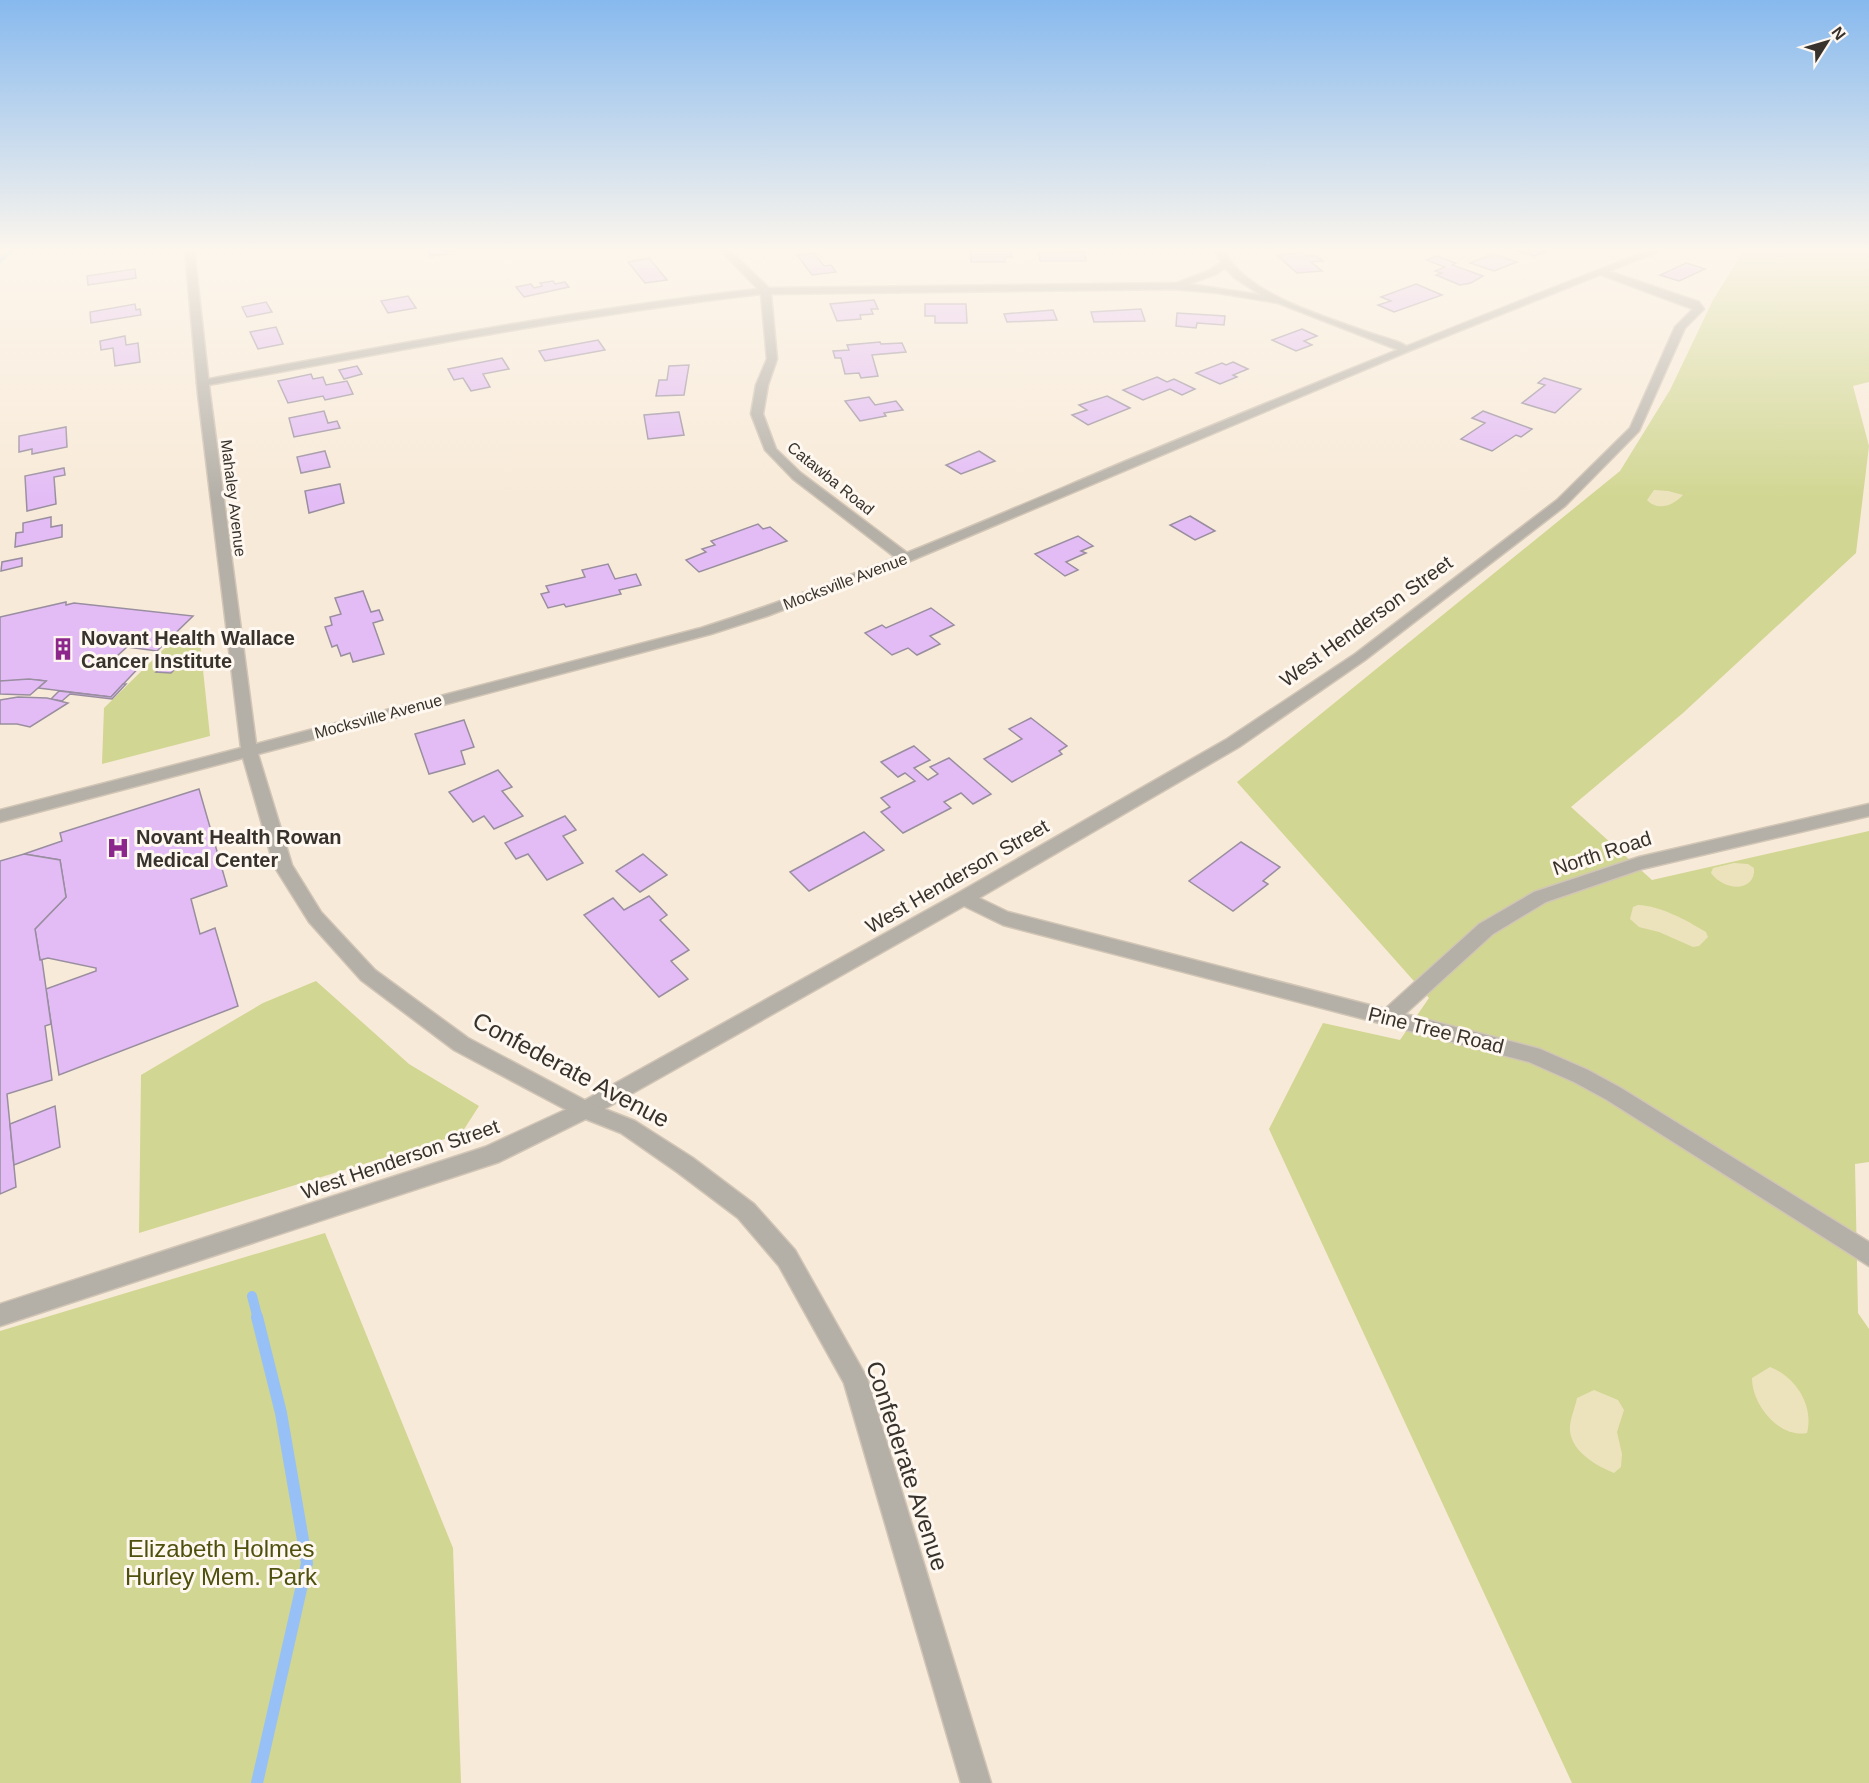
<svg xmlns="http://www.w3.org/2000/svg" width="1869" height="1783" font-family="Arial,sans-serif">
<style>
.green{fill:#d1d692}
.sand{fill:#ece3bd}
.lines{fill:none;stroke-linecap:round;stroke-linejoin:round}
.stream-far2{stroke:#97c0f6;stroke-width:4.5}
.stream-far1{stroke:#97c0f6;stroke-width:10}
.stream{stroke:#97c0f6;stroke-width:12}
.building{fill:#e3bcf6;stroke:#998e9f;stroke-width:1.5}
.minor-casing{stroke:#d1c5b5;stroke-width:3}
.tertiary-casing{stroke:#d1c5b5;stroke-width:3}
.minor{fill:#b4afa7;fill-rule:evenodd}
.tertiary{fill:#b4afa7;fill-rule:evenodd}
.labels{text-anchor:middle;stroke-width:6;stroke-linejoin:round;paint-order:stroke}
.far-street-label{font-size:16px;fill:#37322b;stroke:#fef8f1}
.street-label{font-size:20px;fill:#37322b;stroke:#fef8f1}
.poi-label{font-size:20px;font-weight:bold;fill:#37322b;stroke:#fef8f1;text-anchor:start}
.near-street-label{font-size:24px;fill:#37322b;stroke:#fef8f1}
.near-park-label{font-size:24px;fill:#4e500d;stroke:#fef8f1}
</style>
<rect width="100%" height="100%" fill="#f8ead8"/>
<g class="green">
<polygon points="1740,250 1869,250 1869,382 1853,386 1869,446 1856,553 1683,713 1571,807 1652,880 1869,831 1869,1162 1855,1164 1858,1313 1869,1329 1869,1783 1572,1783 1269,1129 1323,1023 1400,1040 1429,998 1237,782 1620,471 1670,390 1713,300 1742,253"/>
<polygon points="199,632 210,736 102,764 104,708 175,638"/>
<polygon points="316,981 409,1064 479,1106 461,1134 139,1233 141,1075 263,1003"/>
<polygon points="325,1233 453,1548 461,1783 0,1783 0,1331"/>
</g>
<g class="sand">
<path d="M1654,490L1668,491L1683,495C1674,505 1658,512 1647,500Z"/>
<path d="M1734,863L1748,864L1754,868C1756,892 1725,892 1711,873L1713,868Z"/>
<path d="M1638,905C1661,906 1686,920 1706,932L1708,937L1699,946L1693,947L1659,932L1639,927L1630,919L1633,907Z"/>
<path d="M1770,1367C1796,1377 1814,1406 1807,1433C1779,1438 1752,1405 1752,1378Z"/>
<path d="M1594,1390L1618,1400L1624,1410L1617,1432L1622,1454L1621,1467L1614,1473C1597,1466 1572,1452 1570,1431C1569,1421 1575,1408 1577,1398Z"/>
</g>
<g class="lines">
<polyline class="stream-far2" points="0,261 12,250"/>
<polyline class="stream-far1" points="252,1296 258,1319"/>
<polyline class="stream" points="257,1783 307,1563 281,1413 257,1317"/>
</g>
<g class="building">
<polygon points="428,250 455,250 446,251 447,254 430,256"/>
<polygon points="970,250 1010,250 1012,257 1005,257 1005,262 971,262"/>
<polygon points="1514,250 1551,250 1534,256"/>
<polygon points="1084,252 1086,261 1040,261 1038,253"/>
<polygon points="814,253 824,266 831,265 836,272 812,275 797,255"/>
<polygon points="1303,253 1307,256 1316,256 1323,261 1311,262 1322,271 1297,273 1277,255"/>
<polygon points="1493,254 1517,262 1494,271 1470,263"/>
<polygon points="1437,256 1456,263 1452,265 1483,276 1471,283 1460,285 1436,275 1442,273 1435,271 1445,267 1426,260"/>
<polygon points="649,258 667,280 645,283 628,262"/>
<polygon points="1686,263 1705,269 1679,281 1660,275"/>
<polygon points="135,269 136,278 88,285 87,276"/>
<polygon points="553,281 555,284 565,282 569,287 524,297 516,287 531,284 534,288 542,286 540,283"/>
<polygon points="1416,284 1442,295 1394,312 1378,305 1391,301 1381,297"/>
<polygon points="408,296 416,308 388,313 381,301"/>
<polygon points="874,300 878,309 871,309 873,314 860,315 861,319 837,321 830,304"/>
<polygon points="266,302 272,312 247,317 242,307"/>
<polygon points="135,304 136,310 140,309 141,315 91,323 90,312"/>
<polygon points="925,304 966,304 967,323 935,323 935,316 925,316"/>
<polygon points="1141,309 1145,321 1094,322 1091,312"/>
<polygon points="1053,310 1057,320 1007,322 1004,314"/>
<polygon points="1177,313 1225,316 1224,325 1197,323 1196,328 1176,326"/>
<polygon points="276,327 283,344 258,349 250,332"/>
<polygon points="1302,329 1317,336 1304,341 1312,345 1296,351 1272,340"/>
<polygon points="125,336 126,345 138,343 140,362 115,366 113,348 101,350 100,341"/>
<polygon points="598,340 605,350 545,361 539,351"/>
<polygon points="880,342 881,344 902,343 906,352 872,355 878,376 861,378 859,373 845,374 841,358 835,358 833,351 849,350 847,345"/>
<polygon points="502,358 509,369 483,374 490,387 471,391 463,378 454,380 448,369"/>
<polygon points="1233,362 1248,369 1233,375 1237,377 1220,384 1196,373 1222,363 1226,365"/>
<polygon points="689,365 684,395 656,396 659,380 667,380 669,366"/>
<polygon points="357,366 362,374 344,379 339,370"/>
<polygon points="311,374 313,379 323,377 326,385 347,381 353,394 325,400 323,396 288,403 278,381"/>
<polygon points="1157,377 1167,382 1174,379 1195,389 1182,395 1170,389 1143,400 1123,390"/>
<polygon points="1544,378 1581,389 1555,413 1522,403 1545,385 1538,383"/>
<polygon points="1107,396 1130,408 1088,425 1072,415 1087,410 1079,405"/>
<polygon points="869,397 875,405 896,401 903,410 884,413 886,416 860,421 845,401"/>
<polygon points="324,411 328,423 337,421 340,428 294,437 289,418"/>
<polygon points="1483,411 1532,429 1521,437 1516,435 1492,451 1461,439 1485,423 1472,418"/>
<polygon points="679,412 684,435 648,439 644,415"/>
<polygon points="66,427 67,447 32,454 32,449 19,452 19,436"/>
<polygon points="325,451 330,467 301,473 297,457"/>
<polygon points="979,451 995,461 961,474 946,465"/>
<polygon points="64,468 65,475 54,477 56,504 27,511 25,476"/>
<polygon points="340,484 344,503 309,513 305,491"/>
<polygon points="1190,516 1215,531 1195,540 1170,525"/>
<polygon points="51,517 51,527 62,525 62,537 15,547 16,533 23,532 23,523"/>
<polygon points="758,524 763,529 770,527 787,541 699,572 686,560 706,552 702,549 715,545 711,541"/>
<polygon points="1078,536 1093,546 1081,551 1086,553 1066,562 1078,570 1065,576 1035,554"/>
<polygon points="22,558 22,566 1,571 2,562"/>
<polygon points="608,564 615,579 636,574 641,585 619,590 621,594 566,607 564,604 548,608 541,594 549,592 546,586 585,577 582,570"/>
<polygon points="363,591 371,612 379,610 383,620 373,623 384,654 353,662 350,653 341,656 337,645 332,647 325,627 332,625 330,617 341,614 335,598"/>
<polygon points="66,602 66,605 74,603 193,616 157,651 127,647 116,657 146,660 111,697 38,688 46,681 38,680 0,681 0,617"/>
<polygon points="931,608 954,625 930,636 940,644 917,655 908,648 892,655 865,633 882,625 886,628"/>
<polygon points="167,661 182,662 171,673 156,672"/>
<polygon points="29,679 46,681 30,695 0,694 0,681"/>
<polygon points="123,684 126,684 112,699 70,694 62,701 51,699 59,691 111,697"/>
<polygon points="18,697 47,698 68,703 30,727 17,724 0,724 0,700"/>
<polygon points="1031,718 1067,746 1059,751 1062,754 1012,782 984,759 1022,739 1009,729"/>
<polygon points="464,720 474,747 461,751 465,764 429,774 415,734"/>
<polygon points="914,746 930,760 914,768 928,780 938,774 930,767 949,758 991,794 973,804 961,793 944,802 951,808 903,833 881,812 890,807 881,798 915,781 905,773 898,777 881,762"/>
<polygon points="498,770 512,787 502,791 523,816 494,829 484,816 473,822 449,792"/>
<polygon points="199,789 227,886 191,899 200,934 215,928 238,1006 59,1075 46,989 96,971 96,968 48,958 40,960 35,929 66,897 60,860 24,854 62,841 60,833"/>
<polygon points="565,816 576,830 563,836 583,863 547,880 528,854 516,859 505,843"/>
<polygon points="864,832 884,850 809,891 790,872"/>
<polygon points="1241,842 1280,867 1263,881 1268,884 1233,911 1189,881"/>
<polygon points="24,854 60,860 66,897 35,929 40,960 42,960 51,1024 45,1026 52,1080 7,1094 16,1187 0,1194 0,861"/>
<polygon points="643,854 667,875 640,892 616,871"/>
<polygon points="649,896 667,915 660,920 689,950 671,961 688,979 659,997 584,915 613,898 624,910"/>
<polygon points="55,1106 60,1147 14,1165 10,1124"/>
</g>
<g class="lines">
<g class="minor-casing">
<g id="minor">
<path d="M720,250H729L769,288L1177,283L1210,270L1221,262L1215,250H1224C1244,294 1324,316 1367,332C1380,337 1400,340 1410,349L1405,352L1401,351L1278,303L1218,293L1174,289L771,294L777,359L768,385L763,414L776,449L801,473L910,555L912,558L905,562L900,561L793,479L765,450L751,414L756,385L767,359L761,294C574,316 389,352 203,386L197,383L203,380C388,346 572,310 758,289ZM1225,268L1235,278L1261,295L1189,284L1216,274Z"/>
<polygon points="1599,270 1605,270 1699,302 1704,309 1685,328 1639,431 1565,506 1365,660 1239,747 979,898 1008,912 1385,1009 1479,924 1534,892 1639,857 1869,804 1869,816 1642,869 1546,902 1493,934 1405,1014 1540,1049 1588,1070 1621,1088 1869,1242 1869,1266 1607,1100 1574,1082 1529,1062 1003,925 964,906 592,1116 499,1162 0,1326 0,1304 485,1147 578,1104 958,893 1227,739 1355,654 1557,500 1630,428 1675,327 1693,309 1599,274"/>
</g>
</g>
<g class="tertiary-casing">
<path id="tertiary" d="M185,250H194L210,394L256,744L701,628C846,582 986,520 1126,461C1300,389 1474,318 1650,250H1662L1409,351L910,561L767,616L711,634L258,754L292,865L321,912L375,970L468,1038L592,1104L635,1121L693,1158L754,1204L795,1250L867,1378L991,1783H961L844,1383L779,1266L738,1218L677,1172L621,1133L578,1116L454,1050L361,980L309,922L274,866L243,758L0,822V810L241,748L198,394Z"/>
</g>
<use href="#minor" class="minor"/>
<use href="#tertiary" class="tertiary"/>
</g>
<linearGradient id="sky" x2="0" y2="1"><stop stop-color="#87b9ee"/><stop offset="0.5" stop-color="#fcf6ed"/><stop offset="1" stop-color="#fcf6ed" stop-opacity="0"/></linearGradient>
<rect width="1869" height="499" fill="url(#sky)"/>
<defs>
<g id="building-bare" transform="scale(1.8)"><path d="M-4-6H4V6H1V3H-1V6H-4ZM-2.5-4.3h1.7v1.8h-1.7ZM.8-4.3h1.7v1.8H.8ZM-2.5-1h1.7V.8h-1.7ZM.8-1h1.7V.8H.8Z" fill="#8c268c" stroke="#fef8f1" stroke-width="2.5" paint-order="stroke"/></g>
<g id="hospital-bare" transform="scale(1.8)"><path d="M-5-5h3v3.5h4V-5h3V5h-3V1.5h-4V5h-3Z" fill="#8c268c" stroke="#fef8f1" stroke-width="2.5" paint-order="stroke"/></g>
</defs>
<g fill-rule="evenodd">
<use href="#building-bare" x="63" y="649"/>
<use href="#hospital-bare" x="118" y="848"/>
</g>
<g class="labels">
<g class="far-street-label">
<text transform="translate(831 478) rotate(39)" y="6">Catawba Road</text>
<text transform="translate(234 498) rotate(83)" y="6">Mahaley Avenue</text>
<text transform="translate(845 581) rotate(-21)" y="6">Mocksville Avenue</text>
<text transform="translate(378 716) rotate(-15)" y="6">Mocksville Avenue</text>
</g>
<g class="street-label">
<text transform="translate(1366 621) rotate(-36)" y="7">West Henderson Street</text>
<text transform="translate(1602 853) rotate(-18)" y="7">North Road</text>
<text transform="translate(957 876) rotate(-30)" y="7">West Henderson Street</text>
<text transform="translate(1436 1030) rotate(14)" y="7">Pine Tree Road</text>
<text transform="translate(400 1159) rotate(-19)" y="7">West Henderson Street</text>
</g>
<g class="poi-label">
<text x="81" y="645">Novant Health Wallace<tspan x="81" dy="23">Cancer Institute</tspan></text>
<text x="136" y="844">Novant Health Rowan<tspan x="136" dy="23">Medical Center</tspan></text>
</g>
<g class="near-street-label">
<text transform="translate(571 1070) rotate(28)" y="8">Confederate Avenue</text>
<text transform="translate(907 1466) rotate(72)" y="8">Confederate Avenue</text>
</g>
<g class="near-park-label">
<text x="221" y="1557">Elizabeth Holmes<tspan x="221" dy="28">Hurley Mem. Park</tspan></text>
</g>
</g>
<g transform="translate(1827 42) rotate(53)" stroke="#fef8f1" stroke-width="4.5" paint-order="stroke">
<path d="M0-4.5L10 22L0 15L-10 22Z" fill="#37322b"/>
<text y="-9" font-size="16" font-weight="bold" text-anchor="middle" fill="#37322b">N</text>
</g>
</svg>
